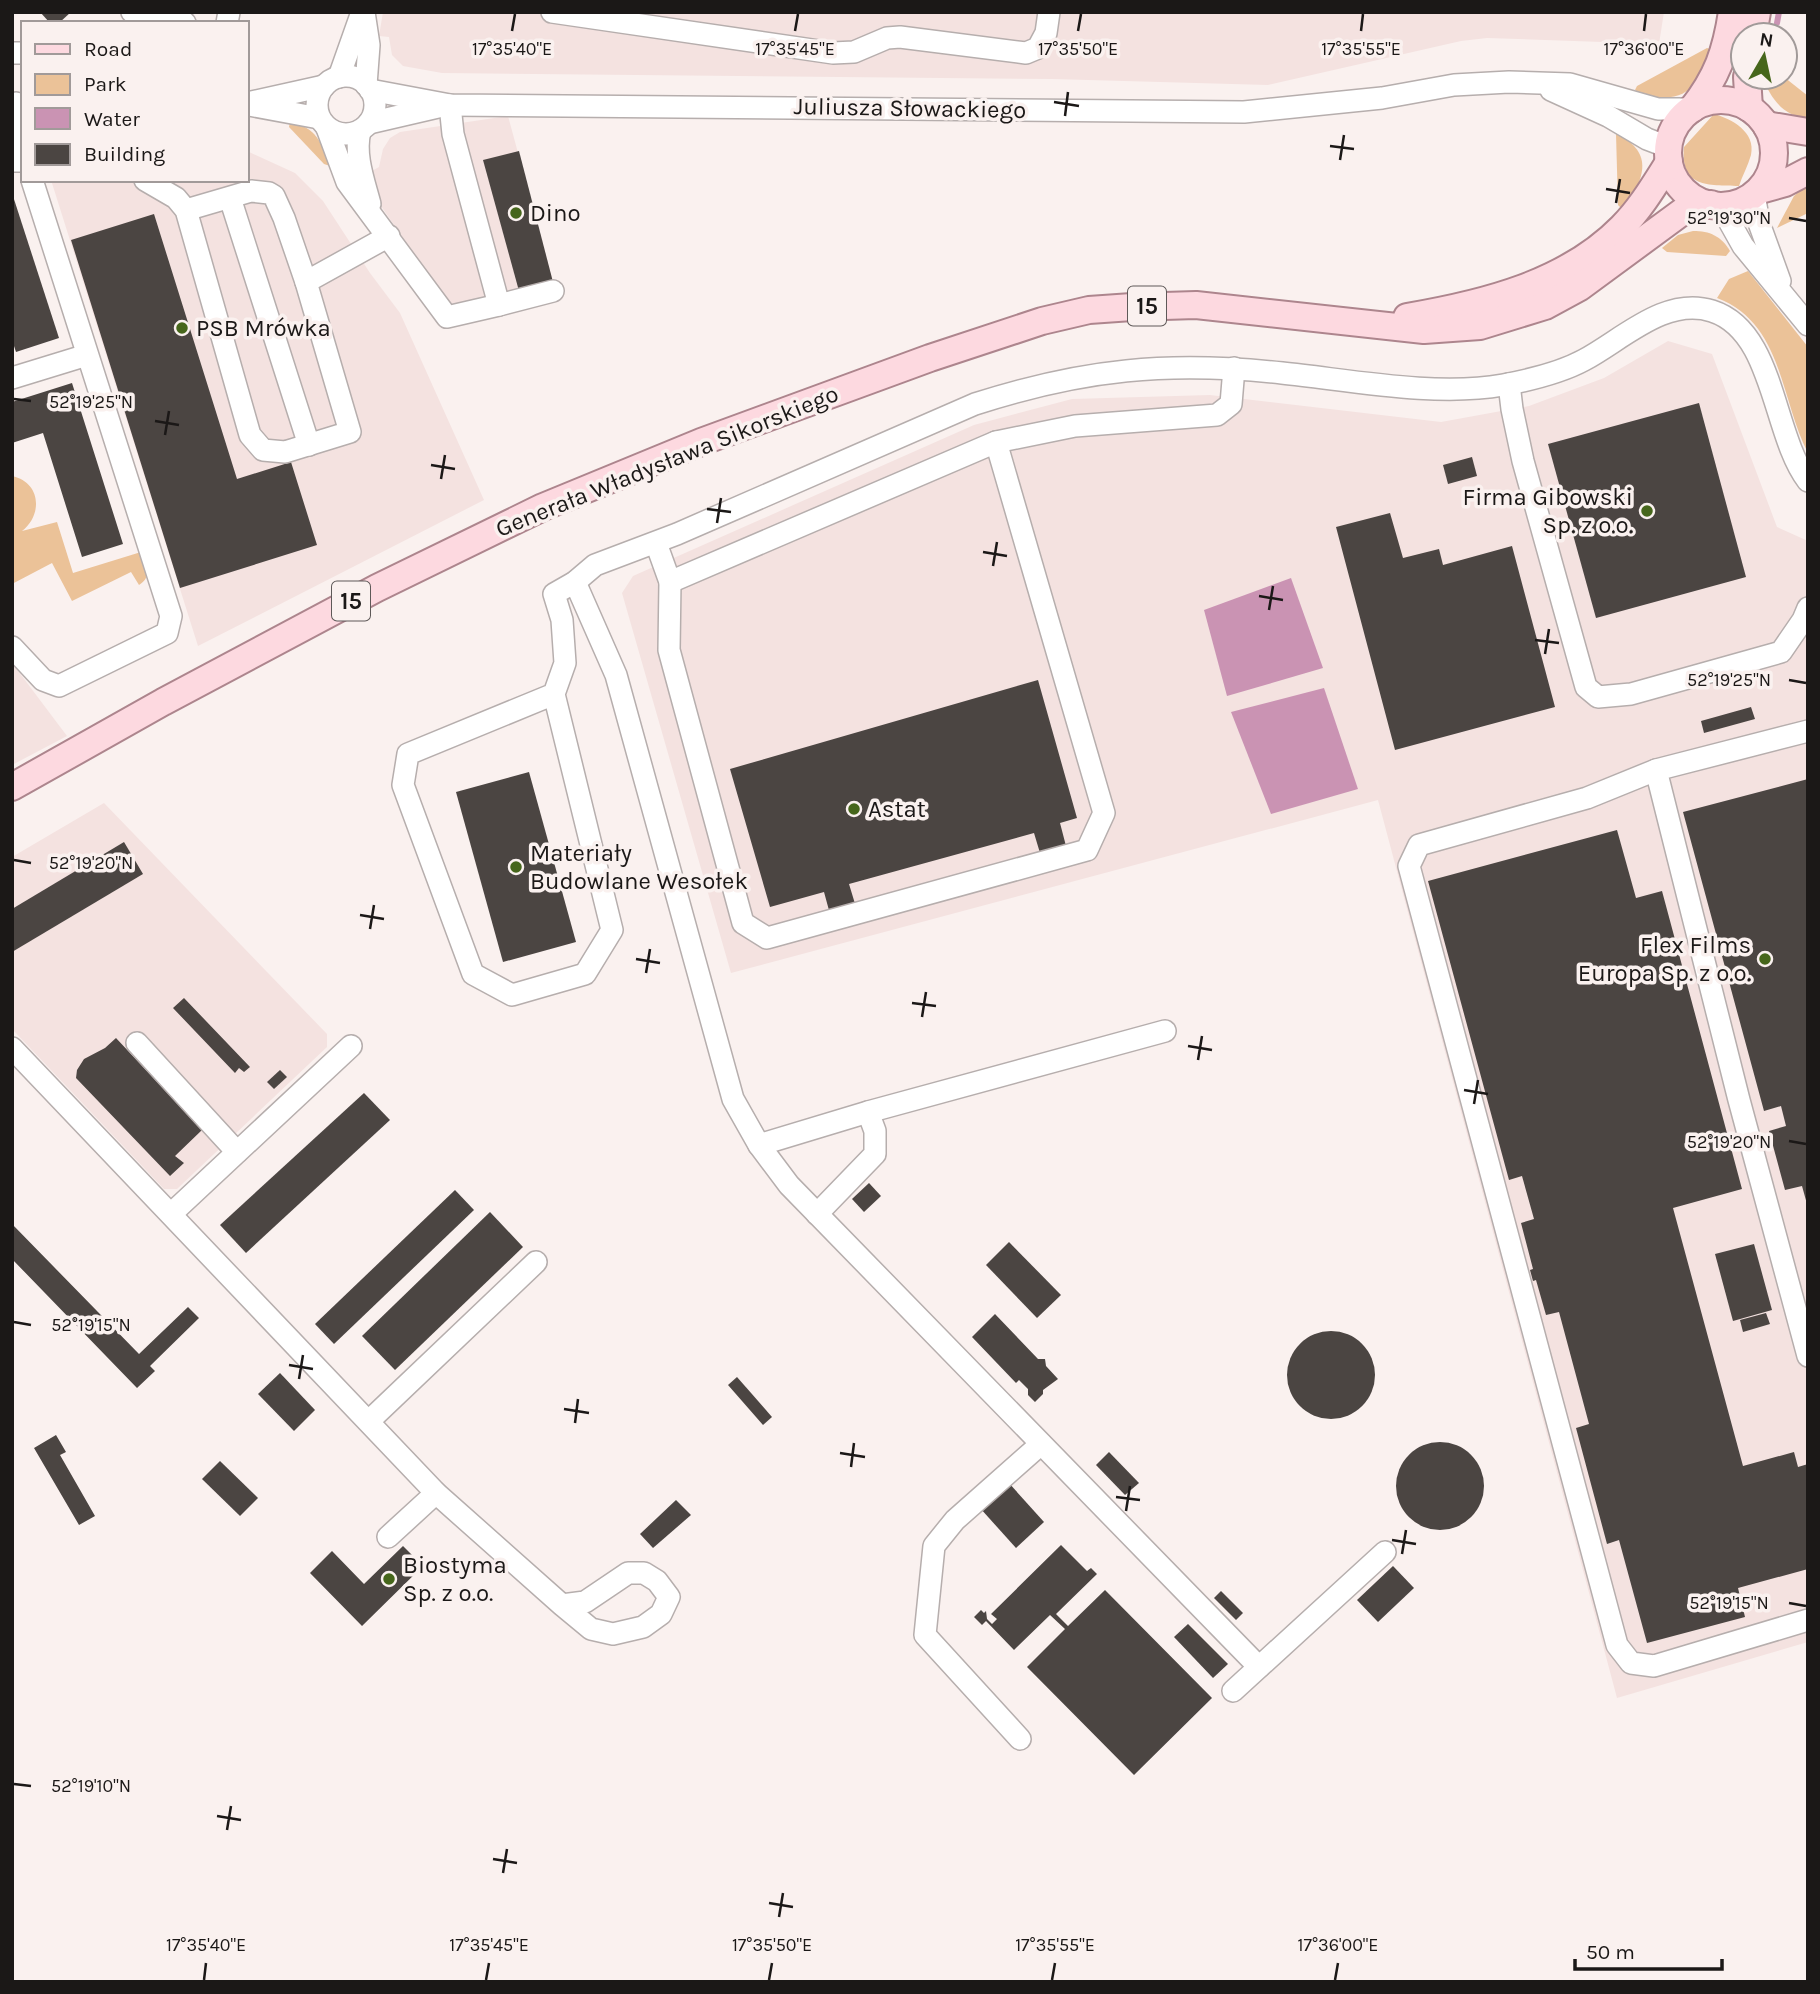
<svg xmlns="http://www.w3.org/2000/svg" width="1820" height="1994" font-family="Karla,sans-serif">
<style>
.built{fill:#f4e2e0}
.green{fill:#ebc298}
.water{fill:#ca93b3}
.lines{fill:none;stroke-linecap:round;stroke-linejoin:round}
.stream{stroke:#ca93b3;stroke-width:6}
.building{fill:#4b4542}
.minor-casing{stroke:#b6aead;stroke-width:24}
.major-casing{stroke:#ad858d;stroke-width:30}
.minor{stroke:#fff;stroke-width:21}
.major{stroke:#fdd9e0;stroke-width:26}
.ticks{fill:none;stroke:#1b1817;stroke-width:2.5}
.poi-dot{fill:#46661b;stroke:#faf1ef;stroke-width:2.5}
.labels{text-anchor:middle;stroke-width:7;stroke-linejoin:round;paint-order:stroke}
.shield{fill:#faf1ef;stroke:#5e5958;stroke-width:2}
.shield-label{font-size:23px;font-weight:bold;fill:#1b1817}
.street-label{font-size:24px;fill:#1b1817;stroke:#faf1ef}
.poi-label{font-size:24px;fill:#1b1817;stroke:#faf1ef;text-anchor:start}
.ticks-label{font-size:18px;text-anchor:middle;fill:#1b1817;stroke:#faf1ef;stroke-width:7;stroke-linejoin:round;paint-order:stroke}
</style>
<rect width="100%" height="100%" fill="#faf1ef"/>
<g class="built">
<polygon points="383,12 1664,12 1659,44 1487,38 1461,41 1268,85 1052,79 442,73 403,66 392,55 389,37 379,36"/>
<polygon points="508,116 558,300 467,324 426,272 381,206 370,172 379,167 383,149 390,138 400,132"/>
<polygon points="247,151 295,173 323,201 370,273 400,313 484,500 198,646 51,180 247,180"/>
<polygon points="1668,341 1712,354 1777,527 1808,541 1808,1642 1617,1698 1378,800 731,973 622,593 633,576 974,425 1072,399 1210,395 1441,422 1529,406 1604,378"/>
<polygon points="12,663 67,736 12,765"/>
<polygon points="104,803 327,1034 327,1047 177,1189 164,1189 12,1029 12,857"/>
</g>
<g class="green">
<path d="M1707,48L1710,49C1700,78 1693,101 1656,97C1648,97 1642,95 1635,90L1637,86Z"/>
<path d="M1762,77H1784L1808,96V118C1783,117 1771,98 1762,77Z"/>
<path d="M1714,114C1732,119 1756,132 1751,155C1748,166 1742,176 1739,186C1708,185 1680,188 1684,147Z"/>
<path d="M290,122C316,127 322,143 330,166L324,164L289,127Z"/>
<path d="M1616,134C1656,152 1644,182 1622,209L1618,205Z"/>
<polygon points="1808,184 1808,213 1777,228 1794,196"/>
<path d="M1693,231C1710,231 1721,236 1730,251L1726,256L1667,252L1662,248L1678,235Z"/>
<path d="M1748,271L1808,347V453C1780,399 1783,323 1717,298L1729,279Z"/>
<path d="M12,476C41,482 43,515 22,531L57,522L73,573L141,552C146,564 153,577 139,585L131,572L72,601L52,563L12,584Z"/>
</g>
<g class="water">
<polygon points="1291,578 1323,668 1227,696 1204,610"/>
<polygon points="1324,688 1358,789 1271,814 1231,712"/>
</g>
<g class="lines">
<polyline class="stream" points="1777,23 1779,12"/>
</g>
<g class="building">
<polygon points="40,12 71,12 59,23 50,23"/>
<polygon points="519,151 553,282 519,291 483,160"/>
<polygon points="12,193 59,338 16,352 12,340"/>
<polygon points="154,214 237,479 291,462 317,545 180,588 71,240"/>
<polygon points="72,383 123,544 82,557 43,433 12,443 12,402"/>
<polygon points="1699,403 1746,577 1596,618 1548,444"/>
<polygon points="1472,457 1477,476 1448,484 1443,465"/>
<polygon points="1390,513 1403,558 1439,549 1443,565 1512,546 1555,707 1395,750 1336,527"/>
<polygon points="1038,680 1077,818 1060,823 1066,846 1040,853 1034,833 849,884 856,907 830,914 824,892 770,907 730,769"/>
<polygon points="1751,707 1755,719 1704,733 1701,721"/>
<polygon points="529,772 576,942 503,962 456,792"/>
<polygon points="1808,779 1808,1203 1807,1204 1802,1186 1785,1190 1769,1131 1786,1126 1781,1106 1764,1111 1683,812"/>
<polygon points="1617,830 1636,898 1662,891 1742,1189 1673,1208 1743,1466 1794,1452 1798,1467 1808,1464 1808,1569 1738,1588 1745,1617 1647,1643 1619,1540 1607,1544 1576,1428 1589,1424 1559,1312 1546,1315 1536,1280 1533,1281 1530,1270 1533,1269 1521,1223 1534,1219 1522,1176 1509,1180 1428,881"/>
<polygon points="124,842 143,874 12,952 12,909"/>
<polygon points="184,998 250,1067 244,1072 239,1068 235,1073 173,1008"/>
<polygon points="116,1038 202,1130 175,1156 184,1163 170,1176 76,1078 77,1070 84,1059 105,1048"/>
<polygon points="280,1070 287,1077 274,1089 267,1082"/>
<polygon points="364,1093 390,1120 246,1253 220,1225"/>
<polygon points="869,1183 881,1196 864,1212 852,1199"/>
<polygon points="455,1190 474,1210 334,1344 315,1324"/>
<polygon points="490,1212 523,1247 395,1370 362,1336"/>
<polygon points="12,1224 139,1354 188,1307 199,1318 150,1366 155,1371 137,1388 12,1259"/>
<polygon points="1009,1242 1061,1295 1037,1318 986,1265"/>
<polygon points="1754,1244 1772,1310 1733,1321 1715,1254"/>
<polygon points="1766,1313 1770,1324 1743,1332 1740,1320"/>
<polygon points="995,1314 1038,1359 1045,1359 1046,1366 1058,1379 1043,1390 1043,1394 1035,1402 1028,1395 1028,1389 1019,1380 1016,1383 972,1337"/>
<circle cx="1331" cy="1375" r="44"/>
<polygon points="280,1373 315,1410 294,1431 258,1394"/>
<polygon points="737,1377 772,1417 763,1425 728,1385"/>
<polygon points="56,1435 66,1452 60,1455 95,1516 79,1525 34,1448"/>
<circle cx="1440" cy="1486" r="44"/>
<polygon points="1109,1452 1139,1483 1125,1495 1096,1465"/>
<polygon points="220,1461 258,1498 240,1516 202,1479"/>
<polygon points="1008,1482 1044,1522 1016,1548 980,1508"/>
<polygon points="676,1500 691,1515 653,1548 640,1534"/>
<polygon points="1061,1545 1087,1571 1091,1568 1097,1574 1056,1614 1068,1626 1105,1590 1212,1698 1134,1775 1027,1667 1065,1629 1050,1615 1014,1650 986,1621 982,1625 974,1617 981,1610 984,1613 986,1611 987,1619 992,1624 997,1619 991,1614"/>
<polygon points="403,1546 423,1566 362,1626 310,1573 332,1551 364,1584"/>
<polygon points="1393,1566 1414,1588 1378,1622 1357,1600"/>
<polygon points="1221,1591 1243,1613 1236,1620 1214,1598"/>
<polygon points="1188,1624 1228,1664 1213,1678 1174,1637"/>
</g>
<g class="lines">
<g class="minor-casing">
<g id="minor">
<polyline points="132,12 185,23"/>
<polyline points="364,12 369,45 366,85"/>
<polyline points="552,12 833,53 854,52 887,38 900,37 1026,53 1038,48 1046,33 1049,12"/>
<polyline points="227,23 229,12"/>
<polyline points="12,53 23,53"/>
<circle cx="346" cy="105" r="29"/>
<polyline points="339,77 362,12"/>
<polyline points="370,90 450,105 1244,112 1382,98 1454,85 1509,82 1570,84 1658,109 1692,109"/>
<polyline points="1551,90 1608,116 1647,139 1668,147"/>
<polyline points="16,103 16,118 23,146"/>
<polyline points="247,103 324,86"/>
<polyline points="249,105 319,118"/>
<polyline points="450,105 453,134 499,305 553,291"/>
<polyline points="369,123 438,107"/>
<polyline points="327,128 347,182 447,317 499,305"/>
<path d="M360,131C354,155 364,181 370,204"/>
<polyline points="12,161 23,161"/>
<polyline points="145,180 176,198 186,210 250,435 263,450 285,452 350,432 306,282 389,236"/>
<polyline points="1754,194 1759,223 1780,281"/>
<polyline points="230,198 309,445"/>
<polyline points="1720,205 1743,246 1808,325"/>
<polyline points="186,210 251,191 269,193 274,196 284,218 306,282"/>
<polyline points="12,378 87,355"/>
<polyline points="1509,384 1512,409 1523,461 1586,687 1598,697 1631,694 1781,652 1803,620 1808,608"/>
<polyline points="656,543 670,582 669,650 743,923 767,938 1087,850 1104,813 996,442"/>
<polyline points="575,582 616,675 733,1099 759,1145 789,1185 1259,1667"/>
<polyline points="670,582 996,442 1075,426 1217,415 1231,404 1234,368"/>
<polyline points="12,647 43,680 59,686 167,633 171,616 32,180"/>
<path d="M554,694L612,930L585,974L512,995L473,974L403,785L408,754L554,694L565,663L562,620L554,594L575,582L595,565L677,534L975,404C1084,369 1168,361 1282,373C1350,380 1436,397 1503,385C1530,380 1560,373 1584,360C1622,340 1665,296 1712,311C1775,331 1772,434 1808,481"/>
<polyline points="1808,731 1656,770 1739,1100 1808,1356"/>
<polyline points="1656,770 1587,798 1419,845 1409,866 1617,1645 1631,1663 1654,1666 1808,1620"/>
<polyline points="137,1043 237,1152"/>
<polyline points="12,1048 436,1493 562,1605 591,1629 613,1634 643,1627 661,1614 669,1597 657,1581 644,1573 628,1573 585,1602 562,1605"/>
<polyline points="759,1145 868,1112 1165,1031"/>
<polyline points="171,1214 351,1046"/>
<polyline points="817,1214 875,1154 875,1131 868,1112"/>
<polyline points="369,1421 536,1262"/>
<polyline points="388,1537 436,1493"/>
<polyline points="1233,1691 1385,1552"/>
<polyline points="1020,1739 925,1635 934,1546 955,1520 1041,1444"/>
</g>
</g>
<g class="major-casing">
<g id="major">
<polyline points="1753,35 1757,12"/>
<polyline points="1747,77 1749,108"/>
<circle cx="1721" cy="153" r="53"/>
<path d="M1692,109C1717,77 1726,52 1732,12"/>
<polyline points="1766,125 1808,132"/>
<polyline points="1760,190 1785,183 1808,171"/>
<path d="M1407,317C1483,304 1566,284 1622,227C1641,208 1655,184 1669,162"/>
<polyline points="12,787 163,702 377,588 543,507 701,442 930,358 1042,321 1089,310 1132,307 1196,305 1424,330 1480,326 1545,306 1580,287 1686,209 1711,204"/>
</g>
</g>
<use href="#minor" class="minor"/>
<use href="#major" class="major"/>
</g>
<path class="ticks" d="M512,31L515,14M795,31L798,14M1078,31L1081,14M1361,31L1363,14M1644,31L1646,14M1054,102L1079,106M1065,116L1068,92M1330,146L1354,149M1340,160L1344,135M1606,189L1630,193M1616,203L1620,179M1789,218L1806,221M14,399L31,401M155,421L179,425M165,435L169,411M431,465L455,469M441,479L445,455M707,509L731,512M717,523L721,498M983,552L1007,556M993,566L997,542M1259,596L1283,600M1269,610L1273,586M1535,640L1559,643M1545,654L1549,629M1789,680L1806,683M14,860L31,863M360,915L384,919M370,929L374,905M636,959L660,963M646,973L650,949M912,1003L936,1006M922,1017L926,992M1188,1046L1212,1050M1198,1060L1202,1036M1464,1090L1488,1094M1474,1104L1478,1080M1789,1141L1806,1144M14,1322L31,1325M289,1365L313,1369M299,1379L303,1355M564,1409L589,1413M575,1423L578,1399M840,1453L865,1457M851,1467L854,1443M1116,1497L1140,1500M1126,1511L1130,1486M1392,1540L1416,1544M1402,1554L1406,1530M1789,1603L1806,1606M14,1784L31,1786M217,1816L241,1820M227,1830L231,1806M493,1859L517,1863M503,1873L507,1849M769,1903L793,1907M779,1917L783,1893M204,1980L206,1963M486,1980L489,1963M769,1980L772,1963M1052,1980L1055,1963M1335,1980L1338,1963"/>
<g class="poi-dot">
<circle cx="516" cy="213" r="7"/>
<circle cx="182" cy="328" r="7"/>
<circle cx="1647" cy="511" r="7"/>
<circle cx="854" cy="809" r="7"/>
<circle cx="516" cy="867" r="7"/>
<circle cx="1765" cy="959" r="7"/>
<circle cx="389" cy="1579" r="7"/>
</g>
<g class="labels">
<g class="shield">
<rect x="1128" y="286.5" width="38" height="39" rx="5"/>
<rect x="332" y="581.5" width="38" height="39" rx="5"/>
</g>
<g class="shield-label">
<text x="1147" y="314">15</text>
<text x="351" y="609">15</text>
</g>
<g class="street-label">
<text transform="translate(910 108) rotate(1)" y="8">Juliusza Słowackiego</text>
<text transform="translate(667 461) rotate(-22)" y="8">Generała Władysława Sikorskiego</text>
</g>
<g class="poi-label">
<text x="530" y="221">Dino</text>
<text x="196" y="336">PSB Mrówka</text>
<text x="1633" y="505" text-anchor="end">Firma Gibowski<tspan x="1633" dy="28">Sp. z o.o.</tspan></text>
<text x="868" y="817">Astat</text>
<text x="530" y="861">Materiały<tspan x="530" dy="28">Budowlane Wesołek</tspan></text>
<text x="1751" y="953" text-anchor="end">Flex Films<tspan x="1751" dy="28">Europa Sp. z o.o.</tspan></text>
<text x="403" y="1573">Biostyma<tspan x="403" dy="28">Sp. z o.o.</tspan></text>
</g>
</g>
<g class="ticks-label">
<text x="512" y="55">17°35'40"E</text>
<text x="795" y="55">17°35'45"E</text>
<text x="1078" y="55">17°35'50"E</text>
<text x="1361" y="55">17°35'55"E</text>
<text x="1644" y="55">17°36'00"E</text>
<text x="1729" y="224">52°19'30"N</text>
<text x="91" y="408">52°19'25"N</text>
<text x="1729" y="686">52°19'25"N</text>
<text x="91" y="869">52°19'20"N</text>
<text x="1729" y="1148">52°19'20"N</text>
<text x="91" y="1331">52°19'15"N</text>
<text x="1729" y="1609">52°19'15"N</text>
<text x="91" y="1792">52°19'10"N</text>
<text x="206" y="1951">17°35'40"E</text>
<text x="489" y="1951">17°35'45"E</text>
<text x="772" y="1951">17°35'50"E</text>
<text x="1055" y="1951">17°35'55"E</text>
<text x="1338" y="1951">17°36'00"E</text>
</g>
<rect width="1820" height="1994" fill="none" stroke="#1b1817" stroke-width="28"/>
<rect x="21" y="21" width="228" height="161" fill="#faf1ef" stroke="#a19a99" stroke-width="2"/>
<rect x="35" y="44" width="35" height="10" fill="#fdd9e0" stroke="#a19a99" stroke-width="2"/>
<text x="84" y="56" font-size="21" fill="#1b1817">Road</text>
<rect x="35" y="74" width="35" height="21" fill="#ebc298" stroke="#a19a99" stroke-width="2"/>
<text x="84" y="91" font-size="21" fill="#1b1817">Park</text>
<rect x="35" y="108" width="35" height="21" fill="#ca93b3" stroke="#a19a99" stroke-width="2"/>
<text x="84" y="126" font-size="21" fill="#1b1817">Water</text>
<rect x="35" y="144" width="35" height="21" fill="#4b4542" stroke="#a19a99" stroke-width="2"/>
<text x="84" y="161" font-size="21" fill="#1b1817">Building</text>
<g transform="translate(1764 56) rotate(9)"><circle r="33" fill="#faf1ef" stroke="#a19a99" stroke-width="2"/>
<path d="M0-5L12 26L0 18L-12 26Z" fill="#46661b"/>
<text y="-10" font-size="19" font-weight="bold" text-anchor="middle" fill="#1b1817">N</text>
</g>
<path d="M1575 1959v10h147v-10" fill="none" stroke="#1b1817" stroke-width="3.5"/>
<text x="1586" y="1959" font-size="21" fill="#1b1817" stroke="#faf1ef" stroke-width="5" paint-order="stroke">50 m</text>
</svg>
